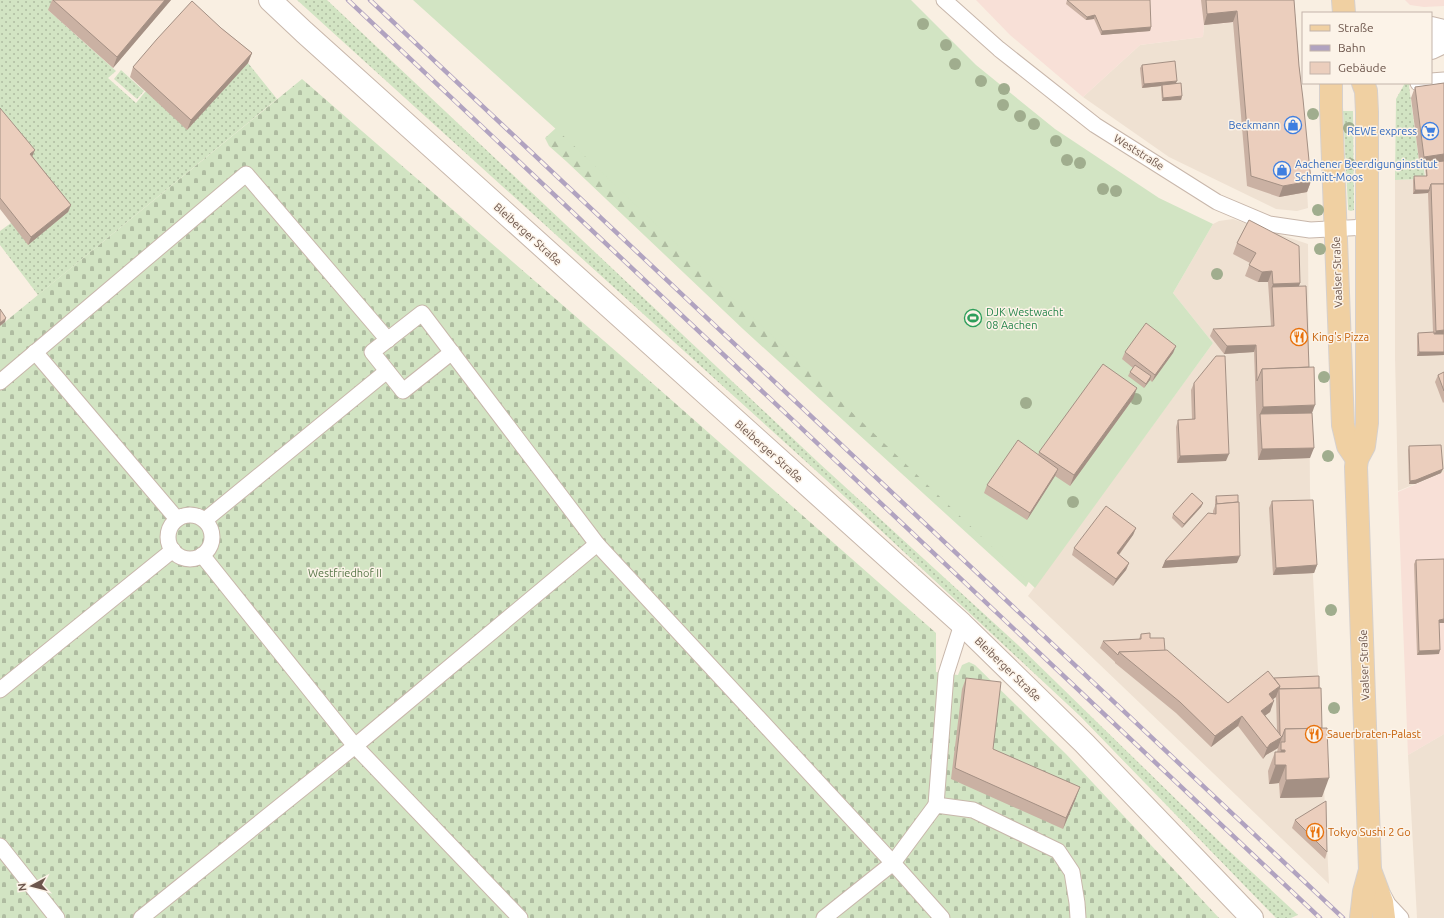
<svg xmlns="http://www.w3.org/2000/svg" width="1444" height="918" font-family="Ubuntu,sans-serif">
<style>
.residential{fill:#efe1d2}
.commercial{fill:#f8e0d7}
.grass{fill:url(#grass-dots)}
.forest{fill:url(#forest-firs)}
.cemetery{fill:url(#cemetery-stones)}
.pitch{fill:#d2e4c3}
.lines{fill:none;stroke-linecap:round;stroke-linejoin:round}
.lane-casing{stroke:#c8b7ab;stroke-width:17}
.street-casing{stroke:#c8b7ab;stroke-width:24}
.primary-casing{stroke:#d6d0cd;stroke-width:24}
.lane{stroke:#fff;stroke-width:15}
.street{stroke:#fff;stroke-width:22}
.primary{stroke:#f0d0a2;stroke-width:22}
.rail-casing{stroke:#b1a3c0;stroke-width:4.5}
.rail{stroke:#fcf3e8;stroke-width:3;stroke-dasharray:9;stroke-linecap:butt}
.tree{fill:#a0ad8e}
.wall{fill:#cab1a3;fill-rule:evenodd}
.shaded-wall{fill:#a49084}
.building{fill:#ebcebd;stroke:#a49084}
.labels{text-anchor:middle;stroke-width:3;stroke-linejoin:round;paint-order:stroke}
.shop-label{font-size:11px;fill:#366cbe;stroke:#fcf3e8;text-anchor:end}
.street-label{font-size:11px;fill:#6d564c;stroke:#fcf3e8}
.leisure-label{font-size:11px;fill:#27864d;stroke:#fcf3e8;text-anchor:start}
.food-label{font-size:11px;fill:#c56008;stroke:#fcf3e8;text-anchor:start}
.park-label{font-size:11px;fill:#587749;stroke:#fcf3e8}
</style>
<defs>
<pattern id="grass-dots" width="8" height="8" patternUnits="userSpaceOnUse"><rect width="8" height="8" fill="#d2e4c3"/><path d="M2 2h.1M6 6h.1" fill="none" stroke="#afbca1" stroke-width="1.8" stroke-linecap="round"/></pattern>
<pattern id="forest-firs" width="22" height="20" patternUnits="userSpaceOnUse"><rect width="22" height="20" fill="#d2e4c3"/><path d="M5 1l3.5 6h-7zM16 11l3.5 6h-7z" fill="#afbca1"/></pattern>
<pattern id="cemetery-stones" width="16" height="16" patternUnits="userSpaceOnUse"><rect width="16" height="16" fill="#d2e4c3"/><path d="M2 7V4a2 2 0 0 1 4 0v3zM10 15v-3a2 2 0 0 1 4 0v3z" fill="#afbca1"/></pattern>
</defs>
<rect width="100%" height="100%" fill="#f9efe2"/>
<g class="residential">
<polygon points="1291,17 1302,99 1308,208 1297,211 1276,209 1169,157 1083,97 1140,45 1203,37 1204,25"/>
<polygon points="1444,179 1444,472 1398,491 1395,357 1395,180"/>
<polygon points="1233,219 1308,244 1310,490 1313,576 1329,884 1028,596 1213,343 1173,293 1213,224 1219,221"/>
<polygon points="1444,734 1444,918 1417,918 1408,755"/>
</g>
<g class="commercial">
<polygon points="976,0 1292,0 1291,17 1204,25 1203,37 1140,45 1083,97 1010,35"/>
<polygon points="1405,0 1444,0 1444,6 1424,7 1410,5"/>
<polygon points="1444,472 1444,734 1408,755 1398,492"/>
</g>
<g class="grass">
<polygon points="0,0 57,0 48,10 116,71 108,78 136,103 145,92 248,63 277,99 38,295 0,245 0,231 11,223 0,119"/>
<polygon points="297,0 327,0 819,463 1018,645 1225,847 1298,915 1291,918 1276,918 1080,716 845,497"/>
<polygon points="121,70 144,91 137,99 114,79"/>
<polygon points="1405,83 1411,83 1409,86 1420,168 1424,168 1425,179 1395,180 1396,99"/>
<polygon points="1343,111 1353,111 1354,208 1354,210 1351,211 1348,210 1348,207"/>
</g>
<polygon class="forest" points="568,117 1036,568 1026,587 743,329 567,162 549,146 545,138"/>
<polygon class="cemetery" points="302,79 626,360 936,633 936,672 958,675 962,665 969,662 975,665 1066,754 1219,918 0,918 0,326"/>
<polygon class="pitch" points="413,0 911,0 976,65 1055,129 1159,198 1213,224 1173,293 1213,343 1035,588 568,140"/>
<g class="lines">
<g class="lane-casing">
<g id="lane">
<polyline points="944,0 999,49 1095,125 1217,202 1269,224 1310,230 1367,227"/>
<polyline points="1431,81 1444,80"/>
<polyline points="1418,83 1420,83"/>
<polyline points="35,352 177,519"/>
<polyline points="452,352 403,391 372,352 422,313 597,544 893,863 942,918"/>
<polyline points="0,382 246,174 388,340"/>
<circle cx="190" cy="537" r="22"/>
<polyline points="205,520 387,371"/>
<polyline points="202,555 355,746 520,918"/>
<polyline points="0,690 173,550"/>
<polyline points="936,805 946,674 962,624"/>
<polyline points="0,846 57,918"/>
<polyline points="1383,895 1388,904 1401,918"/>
<polyline points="141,918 355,746 597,544"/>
<polyline points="824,918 893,863 936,805 973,810 1058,851 1072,872 1077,903 1078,918"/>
</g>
</g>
<g class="street-casing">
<g id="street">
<polyline points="270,0 304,32 962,624 1084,743 1252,918"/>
<polyline points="1431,28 1444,31"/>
<polyline points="1431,48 1444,42"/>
</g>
</g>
<g class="primary-casing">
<g id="primary">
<polyline points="1343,0 1344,13"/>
<polyline points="1331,83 1331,107 1343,425 1348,446 1357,459"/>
<polyline points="1370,870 1382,902 1384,918"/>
<polyline points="1361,918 1364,892 1370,870 1356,467 1357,459 1364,446 1367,423 1367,112 1366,91 1363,83"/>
</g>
</g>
<use href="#lane" class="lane"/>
<use href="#street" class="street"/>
<use href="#primary" class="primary"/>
<g class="rail-casing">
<g id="rail">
<polyline points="348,0 1320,918"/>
<polyline points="370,0 1343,918"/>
</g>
</g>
<use href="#rail" class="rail"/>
</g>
<g class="tree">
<circle cx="923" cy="24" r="6"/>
<circle cx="946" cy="45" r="6"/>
<circle cx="955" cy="64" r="6"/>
<circle cx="981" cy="81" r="6"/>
<circle cx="1004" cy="89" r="6"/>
<circle cx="1003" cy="105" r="6"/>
<circle cx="1313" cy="114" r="6"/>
<circle cx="1020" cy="116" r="6"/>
<circle cx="1034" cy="124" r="6"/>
<circle cx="1349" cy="128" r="6"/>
<circle cx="1056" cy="141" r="6"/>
<circle cx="1067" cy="160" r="6"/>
<circle cx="1080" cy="163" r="6"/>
<circle cx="1350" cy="164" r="6"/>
<circle cx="1103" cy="189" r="6"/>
<circle cx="1116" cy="191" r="6"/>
<circle cx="1318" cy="210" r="6"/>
<circle cx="1320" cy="249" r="6"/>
<circle cx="1217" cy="274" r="6"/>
<circle cx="1324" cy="377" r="6"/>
<circle cx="1136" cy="399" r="6"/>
<circle cx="1026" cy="403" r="6"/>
<circle cx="1328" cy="456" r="6"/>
<circle cx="1073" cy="502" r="6"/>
<circle cx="1331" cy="610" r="6"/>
<circle cx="1334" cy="708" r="6"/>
</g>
<g class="wall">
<polygon points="52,0 171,0 113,68 48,10"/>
<polygon points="1067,0 1151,27 1150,31 1101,35 1094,19 1086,20 1066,4"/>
<polygon points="1201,0 1294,0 1299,66 1311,181 1307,192 1279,197 1247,186 1233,22 1204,25"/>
<polygon points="221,28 252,53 248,63 187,130 130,77 133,67"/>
<polygon points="1142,65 1176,84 1182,96 1181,100 1162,101 1161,89 1161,86 1142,88 1140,68"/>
<polygon points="1444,83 1444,355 1417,356 1417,336 1418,333 1433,332 1428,193 1413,194 1413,180 1414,176 1426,176 1425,167 1420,168 1411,98 1415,87"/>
<polygon points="0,108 33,157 71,205 68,212 28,245 0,209"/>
<polygon points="1249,220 1300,283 1299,286 1309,367 1312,413 1310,458 1258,460 1254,352 1224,354 1210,336 1213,329 1271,326 1268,282 1258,282 1245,276 1250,263 1233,254 1237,243"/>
<polygon points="1176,346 1173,353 1152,382 1150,380 1144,388 1128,376 1130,372 1133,368 1122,359 1125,352"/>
<polygon points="1444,372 1444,402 1443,403 1435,382 1438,375"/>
<polygon points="1194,383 1226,461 1177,463 1176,427 1178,420 1192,419 1191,390"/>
<polygon points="1133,399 1070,486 1055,476 1027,520 984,493 987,485 1038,455 1039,452"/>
<polygon points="1409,446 1441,473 1415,484 1409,484 1408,450"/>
<polygon points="1216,496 1237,563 1162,568 1165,561 1213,514 1213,511 1215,506 1215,500"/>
<polygon points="1272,501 1317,565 1314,573 1273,575 1269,508"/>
<polygon points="1203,503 1201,507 1182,528 1172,518 1173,514"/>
<polygon points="1136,528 1133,535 1119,555 1129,563 1126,570 1113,586 1072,555 1074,548"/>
<polygon points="1416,560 1439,623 1439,654 1417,655 1414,564"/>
<path d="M1141,634L1150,638L1228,703L1274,678L1319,676L1322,797L1280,798L1279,783L1269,784L1268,771L1275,752H1277L1278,748L1266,755L1263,759L1238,726L1211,747L1176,713L1115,663V662L1100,648L1103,641L1139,639ZM1276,697L1277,731L1265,715L1270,712L1273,699Z"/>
<polygon points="966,678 993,749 1076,798 1063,829 951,779 962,689"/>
<polygon points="1295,820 1327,852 1325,859 1292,828"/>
</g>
<g class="shaded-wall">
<polygon points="165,0 171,0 113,68 117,57"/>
<polygon points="1237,11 1233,22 1204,25 1207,14"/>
<polygon points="1095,15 1094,19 1086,20 1087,17"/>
<polygon points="1151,27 1150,31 1101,35 1102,31"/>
<polygon points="252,53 248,63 187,130 191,120"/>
<polygon points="1177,81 1175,85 1162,85 1161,86 1142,88 1144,84"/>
<polygon points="1182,96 1181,100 1162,101 1163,98"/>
<polygon points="35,150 32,157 30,154"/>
<polygon points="1444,154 1444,165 1426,163 1425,167 1420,168 1424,157"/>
<polygon points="1311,181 1307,192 1279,197 1283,186"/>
<polygon points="1415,190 1430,190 1428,193 1413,194"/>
<polygon points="71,205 68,212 28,245 31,237"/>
<polygon points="1272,271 1268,282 1258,282 1262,272"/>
<polygon points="1300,283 1296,294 1272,287 1273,284"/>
<polygon points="6,318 5,322 0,326 0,323"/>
<polygon points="1444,330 1444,337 1433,338 1436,331"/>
<polygon points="1256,345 1254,352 1224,354 1227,346"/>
<polygon points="1176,346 1173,353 1152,382 1155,375"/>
<polygon points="1419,352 1444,352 1444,355 1417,356"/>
<polygon points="1151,376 1150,380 1144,388 1146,384"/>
<polygon points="1137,388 1133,399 1070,486 1074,475"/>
<polygon points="1315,405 1308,424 1260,414 1263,407"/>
<polygon points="1314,448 1310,458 1258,460 1262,449"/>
<polygon points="1229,454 1226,461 1177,463 1180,456"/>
<polygon points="1058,469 1055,476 1027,520 1030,513"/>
<polygon points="1443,469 1441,473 1415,484 1409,484 1410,481"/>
<polygon points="1203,503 1201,507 1182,528 1184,524"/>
<polygon points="1136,528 1133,535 1114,561 1117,553"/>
<polygon points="1240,556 1237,563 1162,568 1165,561"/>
<polygon points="1129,563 1126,570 1113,586 1116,579"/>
<polygon points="1317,565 1314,573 1273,575 1276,568"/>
<polygon points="1444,619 1444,623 1437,623 1439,620"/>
<polygon points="1440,650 1439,654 1417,655 1419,651"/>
<polygon points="1280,686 1276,697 1265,705 1269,694"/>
<polygon points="1274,701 1270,712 1258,721 1261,711"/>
<polygon points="1242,716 1238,726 1211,747 1215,736"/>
<polygon points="1282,737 1278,748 1266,755 1263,759 1267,748 1270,744"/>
<polygon points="1281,750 1285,750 1280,765 1286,765 1279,783 1269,784"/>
<polygon points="1329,778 1322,797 1280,798 1286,780"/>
<polygon points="1080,787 1076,798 1063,829 1066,818"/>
</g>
<g class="building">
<polygon points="53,0 165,0 117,57"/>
<polygon points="1067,0 1150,0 1151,27 1102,31 1095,15 1087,17"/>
<polygon points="1206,0 1294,0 1299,66 1303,99 1311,181 1283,186 1251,176 1237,11 1207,14"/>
<polygon points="192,1 221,28 252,53 191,120 133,67 157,39"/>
<polygon points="1175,61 1177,81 1144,84 1142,65"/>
<polygon points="1181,83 1182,96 1163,98 1162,85"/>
<polygon points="1444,83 1444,154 1424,157 1415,87"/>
<polygon points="0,108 35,150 30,154 71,205 31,237 0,198"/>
<polygon points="1444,161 1444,184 1431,184 1429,190 1415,190 1414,176 1427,176 1426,163"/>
<polygon points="1431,184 1444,184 1444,330 1436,331"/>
<polygon points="1249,220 1299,246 1300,283 1273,284 1272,271 1262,272 1249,265 1256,253 1237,243"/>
<polygon points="1306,286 1309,367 1262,369 1257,381 1256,345 1227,346 1213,329 1274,326 1272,287"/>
<polygon points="0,309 6,318 0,323"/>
<polygon points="1146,323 1176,346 1155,375 1125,352"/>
<polygon points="1434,332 1434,334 1444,334 1444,352 1419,352 1418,333"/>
<polygon points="1216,356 1225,356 1229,454 1180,456 1178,420 1195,419 1194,383"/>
<polygon points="1103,364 1137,388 1074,475 1039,452"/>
<polygon points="1135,365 1151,376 1146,384 1130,372"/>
<polygon points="1314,367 1315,405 1263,407 1262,369"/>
<polygon points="1444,372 1444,391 1438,375"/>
<polygon points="1312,413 1314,448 1262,449 1260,414"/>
<polygon points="1018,440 1058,469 1030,513 987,485"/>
<polygon points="1441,445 1443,469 1416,480 1410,481 1409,446"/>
<polygon points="1192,493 1203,503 1184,524 1173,514"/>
<polygon points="1238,495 1238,502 1217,504 1216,496"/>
<polygon points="1313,500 1317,565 1276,568 1272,501"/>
<polygon points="1239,502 1240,556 1165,561 1208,513 1216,514 1216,504"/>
<polygon points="1106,506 1136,528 1117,553 1129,563 1116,579 1074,548"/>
<polygon points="1444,559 1444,619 1439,620 1440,650 1419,651 1416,560"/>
<polygon points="1150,633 1150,638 1164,638 1165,651 1119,652 1118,655 1103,641 1141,639 1141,634"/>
<polygon points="1167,650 1228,703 1268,671 1280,686 1269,694 1274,701 1261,711 1282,737 1270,744 1267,748 1242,716 1215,736 1180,702 1119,652"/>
<polygon points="1319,676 1319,688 1279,689 1280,686 1274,678"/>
<polygon points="966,678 1001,682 993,749 1080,787 1066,818 955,768"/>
<polygon points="1321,688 1322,728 1285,729 1282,737 1280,735 1279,689"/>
<polygon points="1327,728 1329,778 1286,780 1286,765 1275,765 1275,752 1285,752 1285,750 1281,750 1281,742 1285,742 1285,729"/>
<polygon points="1326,801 1327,852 1295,820"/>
</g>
<defs>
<g id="shop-ring" transform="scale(0.9)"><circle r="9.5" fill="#fcf3e8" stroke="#3f7fe0" stroke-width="1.5"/><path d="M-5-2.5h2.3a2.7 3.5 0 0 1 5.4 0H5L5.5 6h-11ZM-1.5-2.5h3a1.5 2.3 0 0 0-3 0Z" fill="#3f7fe0"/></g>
<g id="supermarket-ring" transform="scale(0.9)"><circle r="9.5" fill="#fcf3e8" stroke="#3f7fe0" stroke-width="1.5"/><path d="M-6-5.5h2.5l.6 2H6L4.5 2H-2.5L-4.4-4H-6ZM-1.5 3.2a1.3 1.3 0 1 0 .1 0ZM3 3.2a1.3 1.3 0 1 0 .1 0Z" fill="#3f7fe0"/></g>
<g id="stadium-ring" transform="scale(0.9)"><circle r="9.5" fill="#fcf3e8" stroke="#2e9e5b" stroke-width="1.5"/><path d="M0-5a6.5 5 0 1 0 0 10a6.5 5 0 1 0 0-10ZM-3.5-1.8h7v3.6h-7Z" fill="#2e9e5b"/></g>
<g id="restaurant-ring" transform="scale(0.9)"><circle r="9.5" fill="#fcf3e8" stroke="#e8710a" stroke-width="1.5"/><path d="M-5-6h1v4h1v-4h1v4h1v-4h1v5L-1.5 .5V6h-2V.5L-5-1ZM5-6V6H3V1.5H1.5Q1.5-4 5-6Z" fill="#e8710a"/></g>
</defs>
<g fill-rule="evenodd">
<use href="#shop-ring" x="1293" y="125"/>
<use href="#supermarket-ring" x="1430" y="131"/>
<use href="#shop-ring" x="1282" y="170"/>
<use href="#stadium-ring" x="973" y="318"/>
<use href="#restaurant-ring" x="1299" y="337"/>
<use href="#restaurant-ring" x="1314" y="734"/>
<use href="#restaurant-ring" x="1315" y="832"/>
</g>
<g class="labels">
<g class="shop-label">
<text x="1280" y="129">Beckmann</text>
<text x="1417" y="135">REWE express</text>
<text x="1295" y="168" text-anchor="start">Aachener Beerdigunginstitut<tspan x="1295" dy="13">Schmitt-Moos</tspan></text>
</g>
<g class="street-label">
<text transform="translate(1139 152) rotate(32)" y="4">Weststraße</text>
<text transform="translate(528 234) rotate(42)" y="4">Bleiberger Straße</text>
<text transform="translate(1337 272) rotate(-92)" y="4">Vaalser Straße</text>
<text transform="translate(769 451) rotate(42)" y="4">Bleiberger Straße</text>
<text transform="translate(1364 665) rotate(-92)" y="4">Vaalser Straße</text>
<text transform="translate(1008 669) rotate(44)" y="4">Bleiberger Straße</text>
</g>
<g class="leisure-label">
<text x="986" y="316">DJK Westwacht<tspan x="986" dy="13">08 Aachen</tspan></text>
</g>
<g class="food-label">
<text x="1312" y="341">King's Pizza</text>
<text x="1327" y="738">Sauerbraten-Palast</text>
<text x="1328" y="836">Tokyo Sushi 2 Go</text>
</g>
<g class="park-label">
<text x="345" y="577">Westfriedhof II</text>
</g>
</g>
<rect x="1302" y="12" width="130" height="72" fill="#fcf3e8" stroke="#c3b4aa"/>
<rect x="1310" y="25" width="20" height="6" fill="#f0d0a2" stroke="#c3b4aa"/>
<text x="1338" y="32" font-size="12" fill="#6d564c">Straße</text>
<rect x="1310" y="45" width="20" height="6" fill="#b1a3c0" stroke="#c3b4aa"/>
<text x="1338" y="52" font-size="12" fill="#6d564c">Bahn</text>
<rect x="1310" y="62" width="20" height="12" fill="#ebcebd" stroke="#c3b4aa"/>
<text x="1338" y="72" font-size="12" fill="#6d564c">Gebäude</text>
<g transform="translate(32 886) rotate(263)" stroke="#fcf3e8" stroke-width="3" paint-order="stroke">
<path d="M0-3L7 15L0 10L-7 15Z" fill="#6d564c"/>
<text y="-6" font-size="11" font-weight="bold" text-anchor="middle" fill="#6d564c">N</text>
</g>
</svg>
